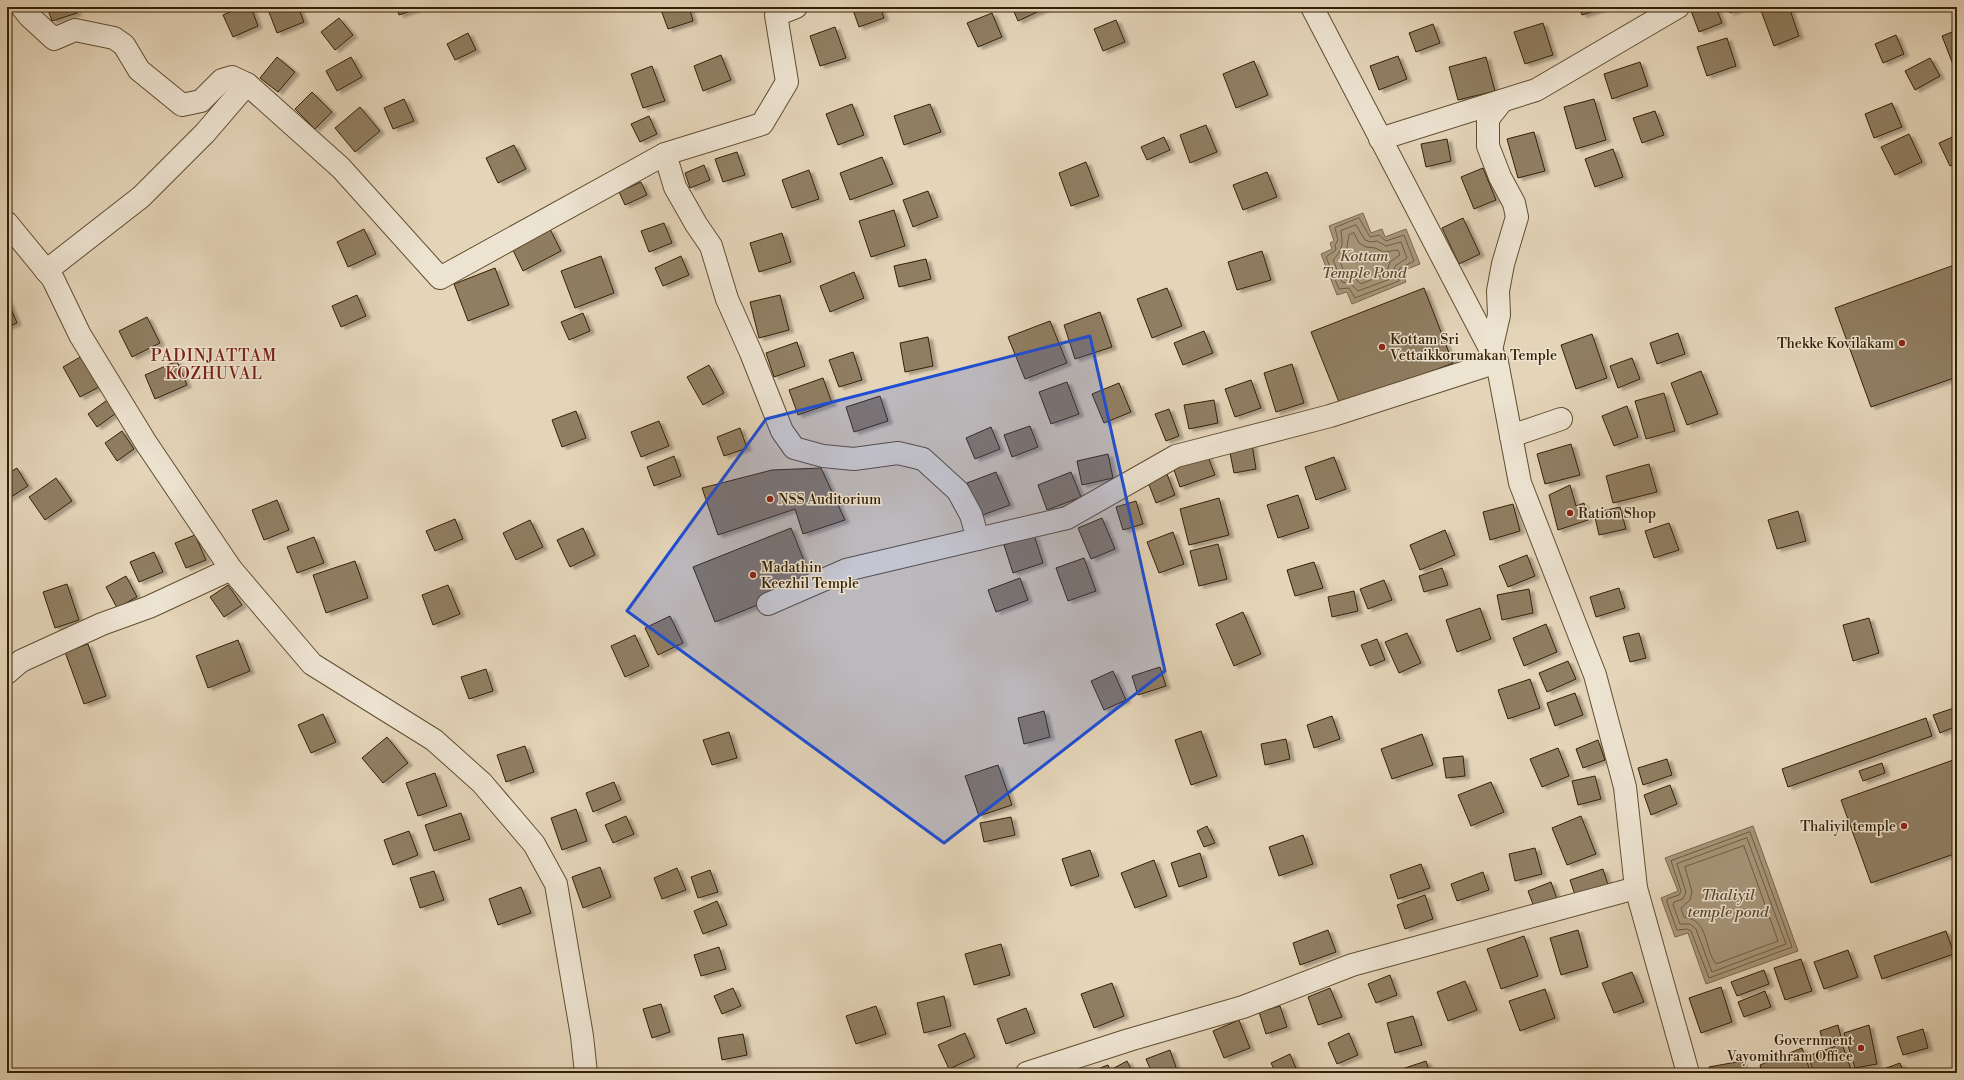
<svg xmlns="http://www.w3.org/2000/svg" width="1964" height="1080" font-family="'Libre Bodoni',serif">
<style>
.water{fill:#a8977b;stroke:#7a684b}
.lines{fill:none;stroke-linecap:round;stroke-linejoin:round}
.shore{stroke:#6e5c40;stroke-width:1}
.building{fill:#907e62;stroke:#352104;filter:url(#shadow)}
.street-casing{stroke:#614e31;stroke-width:24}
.street{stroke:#ede3d1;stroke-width:22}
.marked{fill:#1d4ed8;fill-opacity:0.2;stroke:#1d4ed8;stroke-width:3;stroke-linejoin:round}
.poi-dot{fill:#8f2418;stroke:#ede3d1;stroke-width:1.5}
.labels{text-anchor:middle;stroke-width:3;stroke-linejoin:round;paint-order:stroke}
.poi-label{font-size:14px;fill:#352104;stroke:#ede3d1;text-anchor:start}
.water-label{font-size:15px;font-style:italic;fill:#5d4a2e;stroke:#ede3d1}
.quarter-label{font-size:16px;letter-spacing:1px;fill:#7a1f14;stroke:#ede3d1}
</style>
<defs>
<filter id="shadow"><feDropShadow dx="4.5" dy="2.5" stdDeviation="1" flood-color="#0004"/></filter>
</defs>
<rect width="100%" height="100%" fill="#e4d4b8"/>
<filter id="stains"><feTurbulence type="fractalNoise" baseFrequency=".005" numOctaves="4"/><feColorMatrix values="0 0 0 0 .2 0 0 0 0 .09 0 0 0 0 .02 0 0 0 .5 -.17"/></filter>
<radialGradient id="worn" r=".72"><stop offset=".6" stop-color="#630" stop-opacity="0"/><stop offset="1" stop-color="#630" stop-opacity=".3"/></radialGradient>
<g class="water">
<polygon points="1363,213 1371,233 1382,229 1385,237 1406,229 1420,264 1402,271 1406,282 1352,304 1347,292 1337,295 1321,254 1332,249 1330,243 1334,241 1329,226"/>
<polygon points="1753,826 1798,951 1706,984 1688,933 1675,937 1661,898 1678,891 1665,858"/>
</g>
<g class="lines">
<g class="shore">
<polygon points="1359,218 1370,237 1379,235 1386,241 1404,235 1414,261 1399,269 1399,281 1355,298 1349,288 1339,289 1326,257 1336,250 1335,245 1338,240 1335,228"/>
<path d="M1356,225L1365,240L1371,242L1377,241L1386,246L1401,242L1407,258L1395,266L1393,278L1358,291L1351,284L1342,282L1333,260C1343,249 1343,246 1341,231Z"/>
<polygon points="1354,233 1359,243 1366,247 1375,248 1384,252 1398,250 1400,255 1390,262 1386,274 1361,284 1354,278 1346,276 1340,262 1346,253 1349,235"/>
<polygon points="1750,832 1792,947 1709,978 1691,931 1687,929 1677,930 1667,902 1667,899 1679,895 1681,891 1671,861"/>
<polygon points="1747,838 1786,944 1712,972 1696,929 1690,924 1680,924 1673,905 1674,902 1683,899 1686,892 1677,864"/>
<path d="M1744,846L1778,941L1716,964C1703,947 1710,921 1684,917L1681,908L1690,900L1692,892L1685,867Z"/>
</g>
</g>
<g class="building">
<polygon points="47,7 75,7 77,13 52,21"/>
<polygon points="241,7 251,7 258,26 233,37 223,15"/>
<polygon points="267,7 298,7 304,22 277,33"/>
<polygon points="397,7 422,7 399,15"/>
<polygon points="660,7 689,7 693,21 668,29"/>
<polygon points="852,7 880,7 884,18 859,27"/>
<polygon points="1012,7 1046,7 1046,8 1018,21"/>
<polygon points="1579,7 1606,7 1582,15"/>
<polygon points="1692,7 1716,7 1722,23 1699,32 1690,8"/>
<polygon points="1727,7 1744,7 1730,13"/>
<polygon points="1789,7 1799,36 1774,46 1760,8"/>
<polygon points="992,13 1002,37 978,47 967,23"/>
<polygon points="339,18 353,35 335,50 321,32"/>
<polygon points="1116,20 1125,42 1103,51 1094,29"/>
<polygon points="1543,23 1553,55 1525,64 1514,32"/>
<polygon points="1433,24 1440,43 1416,52 1409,33"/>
<polygon points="835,27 846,58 820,66 810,36"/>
<polygon points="1957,30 1957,65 1954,67 1942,36"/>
<polygon points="468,33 476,50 455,60 447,44"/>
<polygon points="1896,35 1904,54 1883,63 1875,44"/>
<polygon points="1727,38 1736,66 1707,76 1697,47"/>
<polygon points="721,55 731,80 703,91 694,66"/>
<polygon points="1398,56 1407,79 1379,90 1370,66"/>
<polygon points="277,57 295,72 278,92 260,78"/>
<polygon points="351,57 362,77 337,91 326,71"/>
<polygon points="1486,57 1495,91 1458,100 1449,67"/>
<polygon points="1930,58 1940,76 1915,90 1905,71"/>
<polygon points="1254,61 1268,95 1236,108 1223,74"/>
<polygon points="1640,62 1648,86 1612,99 1604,74"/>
<polygon points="652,66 665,101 643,108 631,74"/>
<polygon points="312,92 332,112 315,129 295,109"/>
<polygon points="404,99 414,121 393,129 384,108"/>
<polygon points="1594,99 1606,140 1576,149 1564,107"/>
<polygon points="1892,103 1902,127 1874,138 1865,114"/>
<polygon points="852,104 864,135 838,145 826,114"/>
<polygon points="930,104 941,132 904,145 894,116"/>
<polygon points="360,107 380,131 355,152 335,128"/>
<polygon points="1655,111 1664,135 1642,143 1633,118"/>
<polygon points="649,116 657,134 640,142 631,124"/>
<polygon points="1206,125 1217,152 1190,163 1180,135"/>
<polygon points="1534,132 1545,171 1518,178 1507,139"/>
<polygon points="1909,134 1922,162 1895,175 1881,147"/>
<polygon points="1957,135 1957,163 1950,166 1939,143"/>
<polygon points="1164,137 1170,150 1147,160 1141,147"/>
<polygon points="1447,139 1451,161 1426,167 1421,144"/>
<polygon points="514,145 526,169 498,183 486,158"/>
<polygon points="1613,149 1623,177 1595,187 1585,159"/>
<polygon points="737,152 745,175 723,182 715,159"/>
<polygon points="882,157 893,184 850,200 840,173"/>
<polygon points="1086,162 1099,196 1071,206 1059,173"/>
<polygon points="704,165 710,180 690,188 685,173"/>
<polygon points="1483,168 1496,200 1474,209 1461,177"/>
<polygon points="809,170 819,199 792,208 782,180"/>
<polygon points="1267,172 1277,197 1243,210 1233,185"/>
<polygon points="641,182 647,195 625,205 619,192"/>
<polygon points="928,191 938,217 913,227 903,200"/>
<polygon points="894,210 905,246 871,257 859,221"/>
<polygon points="1463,218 1480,254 1459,264 1442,228"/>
<polygon points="664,223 672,243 649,252 641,231"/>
<polygon points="364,229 376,254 348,267 337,242"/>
<polygon points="550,229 561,251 523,271 512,248"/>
<polygon points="782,233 791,262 759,272 750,243"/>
<polygon points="1262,251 1271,280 1237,290 1228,262"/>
<polygon points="601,256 614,293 575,308 561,271"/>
<polygon points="681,256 689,275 663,286 655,268"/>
<polygon points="926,259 931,279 899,287 894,266"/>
<polygon points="1957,264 1957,377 1871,407 1835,308"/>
<polygon points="495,268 509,305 468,321 454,284"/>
<polygon points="854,272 864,298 830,312 820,286"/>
<polygon points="1167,288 1182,326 1152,338 1137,299"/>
<polygon points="1424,288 1453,363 1341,407 1311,332"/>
<polygon points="357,295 366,316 341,327 332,306"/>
<polygon points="780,295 789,330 759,338 750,302"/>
<polygon points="7,299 17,323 7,327"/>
<polygon points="1100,312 1112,347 1075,359 1064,325"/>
<polygon points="583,313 590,331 569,340 561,322"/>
<polygon points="147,317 160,343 132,357 119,331"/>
<polygon points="1050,321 1067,363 1025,379 1008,337"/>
<polygon points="1204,331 1213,353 1183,365 1174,343"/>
<polygon points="1678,333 1685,354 1657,364 1650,343"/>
<polygon points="1592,334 1607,378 1576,389 1561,345"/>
<polygon points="928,337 933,366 905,372 900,343"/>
<polygon points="797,342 805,366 774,377 766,353"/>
<polygon points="853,352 862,380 839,387 829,360"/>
<polygon points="82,356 99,387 80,397 63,367"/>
<polygon points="1632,358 1640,379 1618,388 1610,366"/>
<polygon points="177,361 187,385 155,399 145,375"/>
<polygon points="1292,364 1304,403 1276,412 1264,373"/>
<polygon points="709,365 724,393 703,405 687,377"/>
<polygon points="1701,371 1718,414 1687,425 1671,383"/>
<polygon points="823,378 832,403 798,415 789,390"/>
<polygon points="1251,380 1261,408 1235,417 1225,389"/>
<polygon points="1067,382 1079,414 1051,424 1039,392"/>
<polygon points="1119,383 1131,412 1104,423 1092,394"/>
<polygon points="1664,393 1675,431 1646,439 1635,401"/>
<polygon points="880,396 888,421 854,432 846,407"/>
<polygon points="110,398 119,411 97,427 88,414"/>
<polygon points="1214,400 1218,423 1189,429 1184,405"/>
<polygon points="1627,406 1638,437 1614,446 1602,416"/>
<polygon points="1169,409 1179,436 1166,441 1155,414"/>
<polygon points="576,411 586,438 562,447 552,420"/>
<polygon points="659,421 669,446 641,457 631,432"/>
<polygon points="1030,426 1038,447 1012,457 1004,435"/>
<polygon points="991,427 1000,449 975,459 966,438"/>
<polygon points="740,428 747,448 724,456 717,437"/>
<polygon points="122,431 134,449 117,461 105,443"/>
<polygon points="1252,444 1256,469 1234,473 1229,448"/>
<polygon points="1571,444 1580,475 1545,484 1537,454"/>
<polygon points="1108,454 1113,478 1082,485 1077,461"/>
<polygon points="1207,454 1215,475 1180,487 1173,467"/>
<polygon points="674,456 681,476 654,486 647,467"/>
<polygon points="1334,457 1346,489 1316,500 1305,467"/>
<polygon points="1649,464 1657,492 1613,503 1606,476"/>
<polygon points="17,468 28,486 8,499 7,474"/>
<polygon points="821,468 845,520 803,534 795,509 718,535 702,488 772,470"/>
<polygon points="996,472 1010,505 980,516 967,483"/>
<polygon points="1071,472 1081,497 1047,510 1038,485"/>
<polygon points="1167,474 1175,495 1156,503 1148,482"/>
<polygon points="56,478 72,501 45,520 29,497"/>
<polygon points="1570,485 1576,506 1584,503 1588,520 1558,530 1549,495"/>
<polygon points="1298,495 1309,528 1278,538 1267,505"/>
<polygon points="1219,498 1229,535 1189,545 1180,509"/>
<polygon points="277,500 289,530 264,540 252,510"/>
<polygon points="1136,501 1143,524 1123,530 1116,507"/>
<polygon points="1513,504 1520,531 1490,540 1483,512"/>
<polygon points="1620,507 1626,529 1599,535 1594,513"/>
<polygon points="1798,511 1806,541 1777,549 1768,520"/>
<polygon points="1102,518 1115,549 1091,559 1078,528"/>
<polygon points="455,519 463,539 435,551 426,531"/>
<polygon points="530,520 543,547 516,560 503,533"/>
<polygon points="1669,523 1679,550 1654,558 1645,531"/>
<polygon points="583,528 595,555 570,567 557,540"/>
<polygon points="791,528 813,583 715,622 693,567"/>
<polygon points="1445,530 1455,555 1420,570 1410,545"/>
<polygon points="1173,532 1184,564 1159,573 1147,542"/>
<polygon points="195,535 206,560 186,568 175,543"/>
<polygon points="1034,535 1043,563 1013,573 1004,545"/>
<polygon points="314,537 324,563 297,573 287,547"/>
<polygon points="1218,544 1227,579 1199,586 1190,551"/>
<polygon points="154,552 163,572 139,582 130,562"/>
<polygon points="1527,555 1535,576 1508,587 1499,566"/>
<polygon points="1084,558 1096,591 1068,601 1056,568"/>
<polygon points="355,561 368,598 326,613 313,575"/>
<polygon points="1314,562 1323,588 1295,596 1287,570"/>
<polygon points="1442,568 1448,585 1424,592 1419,576"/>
<polygon points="126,576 137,597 117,608 106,587"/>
<polygon points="1020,578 1028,600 996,612 988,590"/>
<polygon points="1384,580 1392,600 1368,609 1360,589"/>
<polygon points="67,584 79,620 55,628 43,592"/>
<polygon points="228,585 242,605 224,617 210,597"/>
<polygon points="448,585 460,614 433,625 422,595"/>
<polygon points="1619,588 1625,608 1596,617 1590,597"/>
<polygon points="1529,589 1533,613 1502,620 1497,595"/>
<polygon points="1354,591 1358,611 1332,617 1328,597"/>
<polygon points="1480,608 1491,639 1457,652 1446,620"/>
<polygon points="1243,612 1261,654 1234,666 1216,624"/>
<polygon points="670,616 683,643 658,655 645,628"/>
<polygon points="1869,618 1879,653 1853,661 1843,625"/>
<polygon points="1546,624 1557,652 1524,666 1513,638"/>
<polygon points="1407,633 1421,663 1399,673 1385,642"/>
<polygon points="1639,633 1646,658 1630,662 1623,637"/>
<polygon points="635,635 649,666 625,677 611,646"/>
<polygon points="1377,639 1385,660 1370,666 1361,645"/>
<polygon points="238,640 250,671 208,688 196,656"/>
<polygon points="88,644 106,696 84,704 65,652"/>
<polygon points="1568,661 1576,679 1547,692 1539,673"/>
<polygon points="1160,667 1166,686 1138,695 1132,676"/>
<polygon points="486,669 493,691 469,699 461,677"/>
<polygon points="1113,671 1126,700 1104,710 1091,681"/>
<polygon points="1530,679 1540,708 1508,719 1498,690"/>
<polygon points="1575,693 1583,715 1555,726 1547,703"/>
<polygon points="1957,707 1957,726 1940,733 1933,715"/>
<polygon points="1044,711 1050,737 1024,744 1018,718"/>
<polygon points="323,714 336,742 311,753 298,725"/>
<polygon points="1332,716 1340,739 1314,748 1307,725"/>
<polygon points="1926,718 1932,736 1788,787 1782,769"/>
<polygon points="1201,731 1217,776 1191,785 1175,740"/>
<polygon points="729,732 737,758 712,765 703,740"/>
<polygon points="1422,734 1433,765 1392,779 1381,749"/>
<polygon points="387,737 408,763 383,783 362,758"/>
<polygon points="1286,739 1290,759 1265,765 1261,744"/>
<polygon points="1598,740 1605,760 1583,768 1576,749"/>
<polygon points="525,746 534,772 506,782 497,755"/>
<polygon points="1558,748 1569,776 1542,787 1530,759"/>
<polygon points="1463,756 1465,776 1446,778 1443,758"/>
<polygon points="1667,759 1672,775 1643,785 1638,768"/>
<polygon points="1956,759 1957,853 1871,883 1841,800"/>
<polygon points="1882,763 1885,773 1863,781 1859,771"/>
<polygon points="998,765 1012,805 979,816 965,776"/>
<polygon points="435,773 447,806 418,816 406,783"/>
<polygon points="1595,776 1601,799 1578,805 1572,781"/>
<polygon points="614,782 621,800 593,812 586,793"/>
<polygon points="1491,782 1504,812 1471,826 1458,795"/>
<polygon points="1670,785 1677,804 1651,815 1644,795"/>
<polygon points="576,809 587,841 562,850 551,818"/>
<polygon points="461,813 470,839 434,851 425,825"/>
<polygon points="626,816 634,834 613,843 605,825"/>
<polygon points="1581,816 1596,854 1567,865 1552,828"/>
<polygon points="1011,817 1015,835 984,842 980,823"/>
<polygon points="1207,826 1215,843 1204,847 1197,831"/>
<polygon points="409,831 418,855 393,865 384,840"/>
<polygon points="1303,835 1313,864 1279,876 1269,847"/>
<polygon points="1535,848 1542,874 1515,881 1509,854"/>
<polygon points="1090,850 1099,876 1071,886 1062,859"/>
<polygon points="1200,853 1207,877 1179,887 1171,863"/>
<polygon points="1154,860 1167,896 1135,908 1121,873"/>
<polygon points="1421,864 1430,888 1398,899 1390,875"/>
<polygon points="600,867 611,897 583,908 572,877"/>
<polygon points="677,868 686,890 662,899 654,878"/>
<polygon points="1603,869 1609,888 1576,898 1570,880"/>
<polygon points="710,870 718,892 698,898 691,877"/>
<polygon points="434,871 444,900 420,908 410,878"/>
<polygon points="1483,872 1489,890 1457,901 1451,884"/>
<polygon points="1551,882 1557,899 1534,907 1528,891"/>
<polygon points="521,887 531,913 498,925 489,899"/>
<polygon points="1425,895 1433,919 1405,929 1397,905"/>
<polygon points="717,901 727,925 703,934 694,911"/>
<polygon points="1328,930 1336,952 1300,965 1293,943"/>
<polygon points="1578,930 1588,967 1561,975 1550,938"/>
<polygon points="1946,931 1954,954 1882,979 1874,956"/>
<polygon points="1524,936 1538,976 1501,989 1487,949"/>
<polygon points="1001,944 1010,975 974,985 965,954"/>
<polygon points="719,947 726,969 701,976 694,955"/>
<polygon points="1848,950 1858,977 1824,989 1814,962"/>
<polygon points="1801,959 1812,991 1785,1000 1774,968"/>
<polygon points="1764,970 1769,984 1737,996 1731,982"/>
<polygon points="1632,972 1644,1002 1614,1013 1602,983"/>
<polygon points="1390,975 1397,995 1376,1003 1368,984"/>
<polygon points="1465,981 1477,1010 1448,1021 1437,992"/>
<polygon points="1112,983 1124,1016 1094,1028 1081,994"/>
<polygon points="1721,987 1732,1022 1701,1033 1689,998"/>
<polygon points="733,988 741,1006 722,1014 714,996"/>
<polygon points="1330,988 1342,1017 1318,1025 1308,997"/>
<polygon points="1545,989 1555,1018 1520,1031 1509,1001"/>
<polygon points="1765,991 1771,1007 1744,1017 1738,1002"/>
<polygon points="944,996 951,1026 924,1033 917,1003"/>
<polygon points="661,1004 670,1032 652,1038 643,1009"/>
<polygon points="876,1006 886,1034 856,1044 846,1016"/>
<polygon points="1280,1006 1287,1027 1266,1034 1259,1012"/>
<polygon points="1026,1008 1035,1033 1006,1044 997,1019"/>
<polygon points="1413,1016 1422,1045 1395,1053 1387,1023"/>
<polygon points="1239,1020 1250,1048 1224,1058 1213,1031"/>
<polygon points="1838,1025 1842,1041 1824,1046 1820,1031"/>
<polygon points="1869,1025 1877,1064 1855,1068 1844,1033"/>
<polygon points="1923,1029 1928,1048 1903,1055 1897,1037"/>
<polygon points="965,1033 975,1057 949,1069 938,1045"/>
<polygon points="1349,1033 1358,1055 1337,1064 1328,1043"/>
<polygon points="743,1034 747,1055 722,1060 718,1038"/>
<polygon points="1842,1044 1852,1072 1814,1073 1808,1056"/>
<polygon points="1802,1048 1811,1073 1762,1073 1760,1065"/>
<polygon points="1170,1050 1178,1073 1152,1073 1146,1059"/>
<polygon points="1290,1054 1298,1073 1276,1073 1271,1063"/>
<polygon points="1127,1061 1133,1073 1116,1073 1114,1068"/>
<polygon points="1426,1061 1430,1073 1393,1073 1393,1072"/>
<polygon points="1742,1061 1745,1073 1711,1073 1709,1067"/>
<polygon points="1900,1063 1904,1073 1882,1073 1881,1070"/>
<polygon points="1108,1065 1111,1073 1087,1073"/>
</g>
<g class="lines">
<g class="street-casing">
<g id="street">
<polyline points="22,7 29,16 54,39 75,30 114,38 124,45 139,70 182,105 201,101 222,80 232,77 247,84"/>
<polyline points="1312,7 1497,362 1520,483 1595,675 1625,787 1636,888 1688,1073"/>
<polyline points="1380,139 1536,90 1678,7"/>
<polyline points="665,154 675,187 696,224 711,246 727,299 751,353 782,431 794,448 823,456 854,459 898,453 923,459 958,491 971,515 978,539"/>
<polyline points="7,223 53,279 80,335 146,443 231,569 312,664 434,740 482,783 534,844 556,884 582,1036 586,1073"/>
<polyline points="46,271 141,197 205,133 247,84 341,168 440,278 665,154 762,124 787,82 776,15 796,7"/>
<polyline points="1491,350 1499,315 1498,291 1503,264 1517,217 1514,203 1500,177 1488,146 1488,119 1502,101"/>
<polyline points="1511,436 1561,419"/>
<polyline points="768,604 846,570 1067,518 1176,456 1330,416 1497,362"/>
<polyline points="7,673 21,661 102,624 149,607 231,569"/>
<polyline points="1027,1073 1129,1040 1243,1007 1352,965 1636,888"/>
</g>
</g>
<use href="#street" class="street"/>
</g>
<path class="marked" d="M1090,336L1165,671L944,843L627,611L766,419Z"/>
<g class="poi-dot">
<circle cx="1902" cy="343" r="4"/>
<circle cx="1382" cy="347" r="4"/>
<circle cx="770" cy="499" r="4"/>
<circle cx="1570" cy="513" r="4"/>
<circle cx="753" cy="575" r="4"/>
<circle cx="1904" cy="826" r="4"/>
<circle cx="1861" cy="1048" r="4"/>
</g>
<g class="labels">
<g class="poi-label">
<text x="1390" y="344">Kottam Sri<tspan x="1390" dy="16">Vettaikkorumakan Temple</tspan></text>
<text x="1894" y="348" text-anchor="end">Thekke Kovilakam</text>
<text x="778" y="504">NSS Auditorium</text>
<text x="1578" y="518">Ration Shop</text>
<text x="761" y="572">Madathin<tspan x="761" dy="16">Keezhil Temple</tspan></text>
<text x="1896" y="831" text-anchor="end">Thaliyil temple</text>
<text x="1853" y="1045" text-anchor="end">Government<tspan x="1853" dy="16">Vayomithram Office</tspan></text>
</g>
<g class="water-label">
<text x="1364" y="261">Kottam<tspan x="1364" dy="17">Temple Pond</tspan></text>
<text x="1728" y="900">Thaliyil<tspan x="1728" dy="17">temple pond</tspan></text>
</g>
<g class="quarter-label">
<text x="214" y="361">PADINJATTAM<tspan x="214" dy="18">KOZHUVAL</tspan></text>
</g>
</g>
<rect width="1964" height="1080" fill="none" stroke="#e4d4b8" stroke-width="24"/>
<rect x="8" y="8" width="1948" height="1064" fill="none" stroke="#352104" stroke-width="2"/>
<rect x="12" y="12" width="1940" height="1056" fill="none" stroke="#352104"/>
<rect width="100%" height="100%" filter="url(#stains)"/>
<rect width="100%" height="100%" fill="url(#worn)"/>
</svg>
